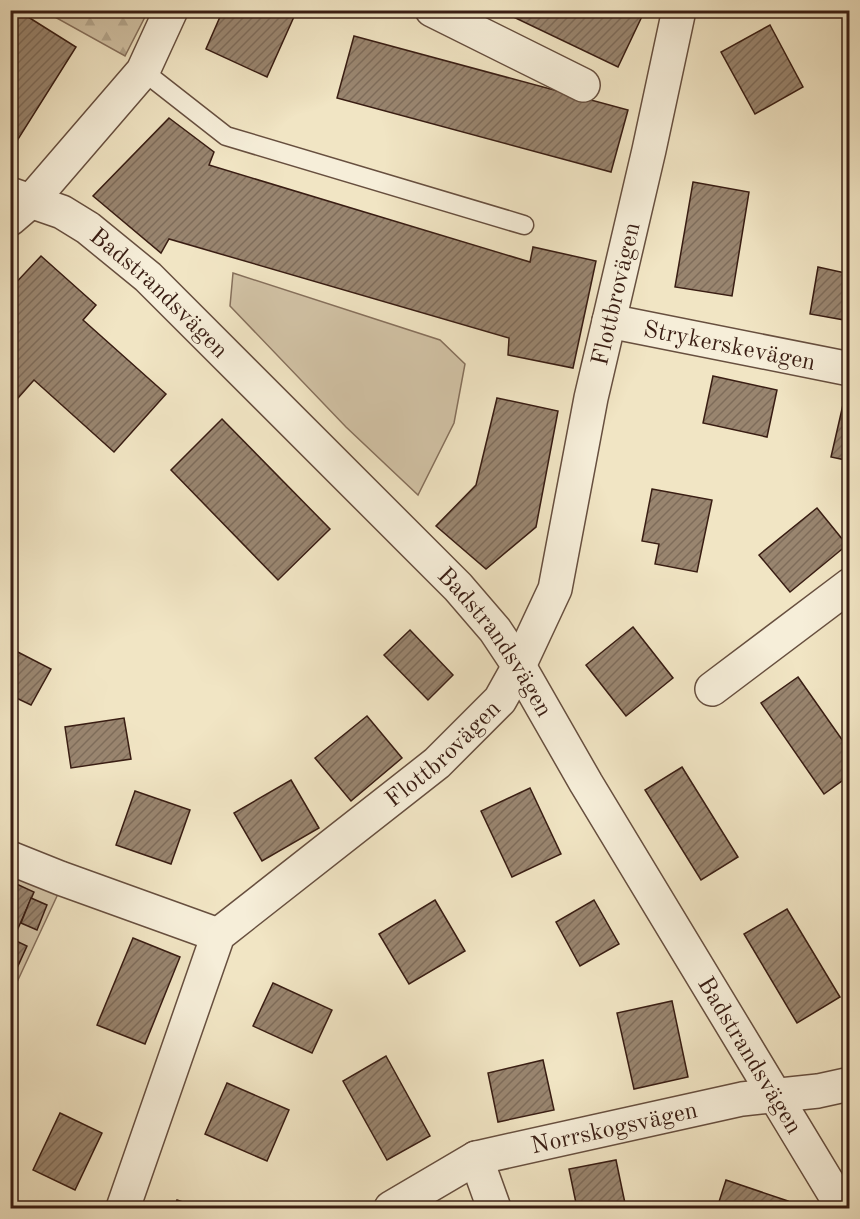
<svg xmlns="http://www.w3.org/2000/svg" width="860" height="1219" font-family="'Old Standard TT',serif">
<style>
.forest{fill:url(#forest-firs);stroke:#86705c;stroke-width:1.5}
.green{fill:#d2c3a6;stroke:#86705c;stroke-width:1.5}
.building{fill:url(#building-hatch);stroke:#391d13;stroke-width:1.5}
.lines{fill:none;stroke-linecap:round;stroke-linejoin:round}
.service-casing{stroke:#674f3f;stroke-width:21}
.minor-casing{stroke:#674f3f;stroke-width:36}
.tertiary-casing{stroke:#674f3f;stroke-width:36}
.service{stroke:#f6eed9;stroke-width:18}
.minor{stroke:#f6eed9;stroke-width:33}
.tertiary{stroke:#f6eed9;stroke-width:33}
.labels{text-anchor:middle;stroke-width:4.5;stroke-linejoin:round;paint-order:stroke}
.street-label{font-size:24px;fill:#391d13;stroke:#f6eed9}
</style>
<defs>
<pattern id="forest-firs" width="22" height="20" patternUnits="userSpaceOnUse" patternTransform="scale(1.5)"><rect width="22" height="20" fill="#d2c3a6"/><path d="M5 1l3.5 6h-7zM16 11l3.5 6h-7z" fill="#b5a78e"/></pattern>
<pattern id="building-hatch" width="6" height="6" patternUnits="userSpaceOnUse" patternTransform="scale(1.5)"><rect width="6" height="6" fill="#99856f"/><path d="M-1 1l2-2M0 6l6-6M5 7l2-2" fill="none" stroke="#7e6c5a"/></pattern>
</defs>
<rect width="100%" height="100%" fill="#f1e5c4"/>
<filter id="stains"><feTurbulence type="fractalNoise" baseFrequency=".00333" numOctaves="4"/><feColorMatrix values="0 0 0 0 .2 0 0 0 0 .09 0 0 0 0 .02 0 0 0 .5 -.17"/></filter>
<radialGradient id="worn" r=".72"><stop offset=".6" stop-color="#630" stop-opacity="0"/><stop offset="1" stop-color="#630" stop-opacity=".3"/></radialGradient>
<polygon class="forest" points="44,11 148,10 148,11 125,56"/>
<g class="green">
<polygon points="233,273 440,340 465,364 454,423 418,495 346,427 230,306"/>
<polygon points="11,876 58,894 11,995"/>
</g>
<g class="building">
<polygon points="17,10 76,47 10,152 10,21"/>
<polygon points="223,10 297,10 267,77 206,49"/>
<polygon points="499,10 645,10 618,67"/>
<polygon points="770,25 803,87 755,114 721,52"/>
<polygon points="354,36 628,110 611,172 337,98"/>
<polygon points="169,118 214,152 209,165 530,262 533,247 596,261 573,368 508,355 509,338 169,239 161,253 93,196"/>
<polygon points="693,182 749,192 732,296 675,287"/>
<polygon points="41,256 96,305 83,320 166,394 114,452 34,380 10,407 10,289"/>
<polygon points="818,267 850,274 850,321 810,314"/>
<polygon points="713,376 777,390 767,437 703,423"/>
<polygon points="845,396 850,397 850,461 831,457"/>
<polygon points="497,398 558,411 536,527 486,569 436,526 476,485"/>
<polygon points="222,419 330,529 278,580 171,470"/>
<polygon points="652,489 712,500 697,572 655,564 659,544 642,541"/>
<polygon points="817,508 847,545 790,592 759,555"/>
<polygon points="633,627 673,678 626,716 586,665"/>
<polygon points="410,630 453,675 428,700 384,655"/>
<polygon points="10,648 51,669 31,705 10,695"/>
<polygon points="798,677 850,751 850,775 824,794 761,703"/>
<polygon points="367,716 402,758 351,801 315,758"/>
<polygon points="124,718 131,759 71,768 65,727"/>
<polygon points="682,767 738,857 701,880 645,790"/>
<polygon points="291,780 319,828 262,861 234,813"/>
<polygon points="530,788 561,854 512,877 481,811"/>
<polygon points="135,791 190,810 171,864 116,845"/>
<polygon points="10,881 34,892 16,933 10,930"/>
<polygon points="31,898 47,905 37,930 21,923"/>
<polygon points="435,900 465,951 409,984 379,934"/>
<polygon points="594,900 619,944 580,966 556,922"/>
<polygon points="787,909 840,997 797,1023 744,934"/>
<polygon points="133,938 180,957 145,1044 97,1025"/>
<polygon points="12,939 27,946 12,979 10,979"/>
<polygon points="273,983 332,1010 312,1053 253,1026"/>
<polygon points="672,1001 688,1077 634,1089 617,1013"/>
<polygon points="386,1056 430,1136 387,1160 343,1081"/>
<polygon points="543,1060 554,1110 498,1122 488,1073"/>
<polygon points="227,1083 289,1110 267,1161 205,1134"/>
<polygon points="60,1113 102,1133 75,1190 33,1170"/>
<polygon points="616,1160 626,1208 577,1208 569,1169"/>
<polygon points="726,1180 788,1201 785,1208 717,1208"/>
<polygon points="177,1200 200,1208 174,1208"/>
</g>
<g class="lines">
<g class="service-casing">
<polyline id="service" points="143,71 226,136 524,225"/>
</g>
<g class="minor-casing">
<g id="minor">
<polyline points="432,10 583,85"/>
<polyline points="10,219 31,201 143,71 171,10"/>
<path id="s1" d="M609,321L850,369"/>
<polyline points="712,689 850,585"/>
<polyline points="10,858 60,878 218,935"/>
<polyline points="476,1158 494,1208"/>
<path id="s2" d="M123,1208L218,935L437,763L500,700L519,666L555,589L591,398L649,150L679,10"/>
<path id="s3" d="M391,1208L476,1158L742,1099L818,1091L850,1084"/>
</g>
</g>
<g class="tertiary-casing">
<g id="tertiary">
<path id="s4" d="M10,194L62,212L88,228L148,277L458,587L495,630L519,666L586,783L843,1208"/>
</g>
</g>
<use href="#service" class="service"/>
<use href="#minor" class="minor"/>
<use href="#tertiary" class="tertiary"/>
</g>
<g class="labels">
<g class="street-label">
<text dy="8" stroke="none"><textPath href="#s4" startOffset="182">Badstrandsvägen</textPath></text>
<text dy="8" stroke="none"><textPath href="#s2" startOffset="1082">Flottbrovägen</textPath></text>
<text dy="8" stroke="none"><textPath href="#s1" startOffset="123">Strykerskevägen</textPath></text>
<text dy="8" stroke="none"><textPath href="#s4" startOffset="668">Badstrandsvägen</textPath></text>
<text dy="8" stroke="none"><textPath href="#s2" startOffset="578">Flottbrovägen</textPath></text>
<text dy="8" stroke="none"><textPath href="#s4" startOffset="1154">Badstrandsvägen</textPath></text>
<text dy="8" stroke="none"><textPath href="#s3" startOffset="240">Norrskogsvägen</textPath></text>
</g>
</g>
<rect width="860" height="1219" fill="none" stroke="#f1e5c4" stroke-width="36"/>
<rect x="12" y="12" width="836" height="1195" fill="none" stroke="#391d13" stroke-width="3"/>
<rect x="18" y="18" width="824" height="1183" fill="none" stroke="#391d13" stroke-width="1.5"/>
<rect width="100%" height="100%" filter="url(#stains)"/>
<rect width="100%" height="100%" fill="url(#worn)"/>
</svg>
